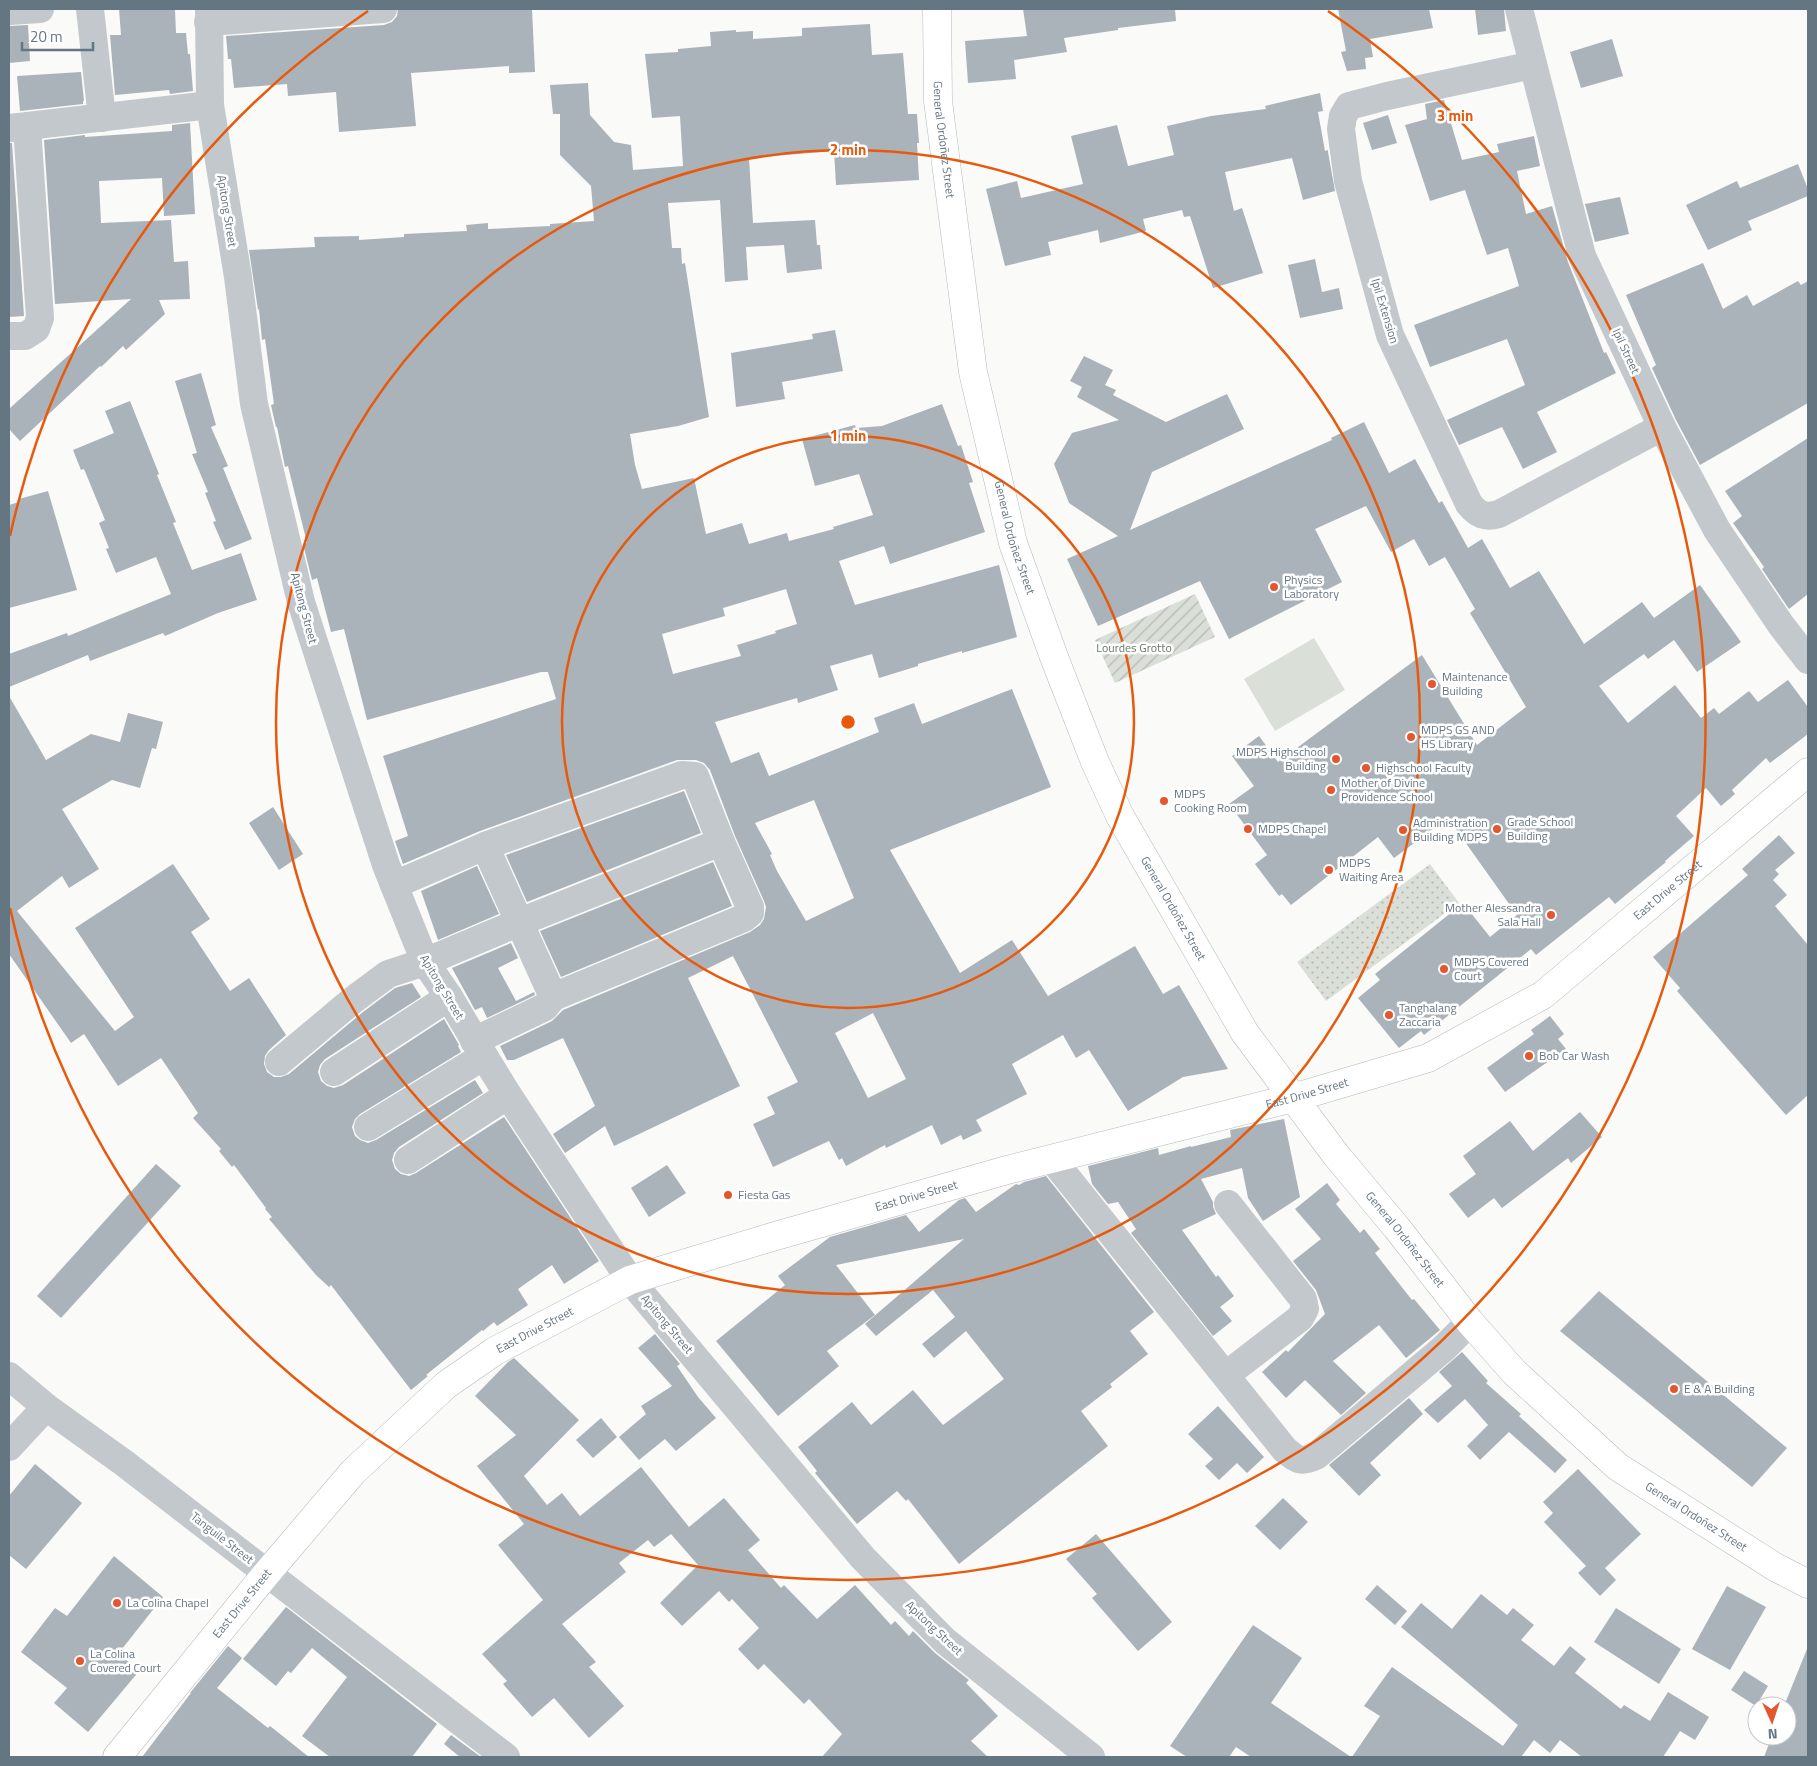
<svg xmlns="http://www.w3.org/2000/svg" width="1817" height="1766" font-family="'Titillium Web',sans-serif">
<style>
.grass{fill:url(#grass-dots)}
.garden{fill:url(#garden-furrows)}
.pitch{fill:#dadfd7}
.building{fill:#aab3b9;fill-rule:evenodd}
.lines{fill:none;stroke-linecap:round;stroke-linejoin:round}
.secondary-casing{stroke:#b3babf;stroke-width:29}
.street{stroke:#c3c8cc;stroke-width:28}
.secondary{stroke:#fff;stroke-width:28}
.ring{fill:none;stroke:#e8590c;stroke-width:2.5}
.poi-dot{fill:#e4572e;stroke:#fff;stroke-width:2}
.labels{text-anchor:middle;stroke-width:5;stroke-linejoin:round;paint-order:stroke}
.street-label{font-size:12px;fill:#657683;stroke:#fff}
.poi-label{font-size:12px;fill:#657683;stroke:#fff;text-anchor:start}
.park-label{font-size:12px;fill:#687a64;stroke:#fff}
.centre{fill:#e8590c;stroke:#fff;stroke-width:2.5}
.ring-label{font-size:15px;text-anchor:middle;font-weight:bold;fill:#e8590c;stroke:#fff;stroke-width:5;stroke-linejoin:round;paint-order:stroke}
</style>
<defs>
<pattern id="grass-dots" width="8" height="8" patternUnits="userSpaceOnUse" patternTransform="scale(1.25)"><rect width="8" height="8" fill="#dadfd7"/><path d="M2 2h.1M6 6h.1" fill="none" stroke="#b4b9b4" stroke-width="1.8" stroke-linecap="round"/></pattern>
<pattern id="garden-furrows" width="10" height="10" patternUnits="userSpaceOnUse" patternTransform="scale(1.25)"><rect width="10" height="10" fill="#dadfd7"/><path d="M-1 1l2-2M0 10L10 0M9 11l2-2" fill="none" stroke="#b4b9b4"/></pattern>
</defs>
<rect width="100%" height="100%" fill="#fafaf8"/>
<polygon class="grass" points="1430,864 1459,903 1326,1001 1297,962"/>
<polygon class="garden" points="1195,594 1215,637 1115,683 1095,640"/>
<polygon class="pitch" points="1314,638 1345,690 1275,731 1244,679"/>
<g class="building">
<polygon points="119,9 175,9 176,33 186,33 188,54 190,54 193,91 170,94 169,90 115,95 110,35 121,35"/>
<polygon points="398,9 532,9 535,72 509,73 509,66 411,73 416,126 339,132 336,92 288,96 287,84 234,88 231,59 228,59 226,36 384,25 392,22 397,16"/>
<polygon points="1023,9 1175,9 1176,21 1118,28 1118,30 1064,38 1067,52 1014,60 1016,79 968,83 965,41 1027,36"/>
<polygon points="1338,9 1429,9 1433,28 1370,39 1373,57 1365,58 1366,69 1347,71 1341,52 1346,51"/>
<polygon points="1475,9 1504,9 1506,31 1478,35"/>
<path d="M870,24L872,55L903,53L908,114H917L919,143H917L919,180L836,185L834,151L749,158L753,223L815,220L817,245H820L822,269L787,273L784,245L746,247L748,280L725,282L720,200L668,203L672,248H681L682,264L685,263L709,417L678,426L630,434L635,465L642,489L694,478L706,534L742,523L749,544L787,533L789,541L834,529L833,527L873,515L859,474L815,486L802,439L855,425L856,428L882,426L942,404L958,446L961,445L973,482L969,483L985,532L890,564L884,546L839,561L855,605L999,565L1017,637L962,653V651L918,664V666L879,678L872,654L830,666L838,690L798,703L797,698L715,722L731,763L759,752L769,776L879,732L874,718L914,703L922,724L1012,689L1051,787L890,850L960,973L1012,940L1048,996L1135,946L1163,994L1179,985L1228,1069L1183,1077L1128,1111L1089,1050L1076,1058L1063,1035L1012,1064L1027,1094L976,1120L982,1131L963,1140L961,1135L941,1145L932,1125L886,1148L885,1145L846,1166L842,1158L839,1160L829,1141L773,1167L753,1124L775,1114L767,1097L798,1082L733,956L688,978L740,1086L614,1146L605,1126L565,1153L553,1134L595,1106L563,1038L514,1060H507L500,1046L552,1021L563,1010L750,932L760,925L764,919L766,907L764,901L735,836L710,770L704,763L696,760H677L480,831L403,864L395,841L408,836L383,756L556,699L548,672H541L367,720L344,629L331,632L317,578L312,580L303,544L307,543L288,466L285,467L277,427H276L273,414L271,405L274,404L265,339L262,340L259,309L258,310L249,250L315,247L314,237L359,236V240L404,237V234L467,231L466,225L488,223V229L550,226V224L594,221L591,186L560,155V114H553L550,85L588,83L590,115L614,142L631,145L633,170L683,166L680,116L652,118L645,54L678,52V49L711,46L710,32L736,30V32L753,31V39L802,36V28ZM786,589L797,624L775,631L776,633L737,645L741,656L673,674L662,634L725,616L723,608ZM814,800L854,898L806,921L777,871L770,855L772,854L755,823ZM873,1013L906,1079L868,1098L835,1033Z"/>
<polygon points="28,25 30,61 9,63 9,26"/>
<polygon points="1612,39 1623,76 1581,88 1570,52"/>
<polygon points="81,72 84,101 83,101 83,104 20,111 17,76"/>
<polygon points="1320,93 1323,111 1318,112 1325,151 1328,150 1328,152 1335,191 1303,200 1292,158 1225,172 1234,211 1242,208 1263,273 1213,288 1190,216 1184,217 1182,210 1143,219 1146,231 1100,243 1098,230 1048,242 1051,255 1005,266 986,189 1017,181 1021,198 1083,184 1071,136 1117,125 1128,166 1174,155 1167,126 1211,116 1266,109 1265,106"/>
<polygon points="1444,100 1462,160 1499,152 1497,144 1534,136 1540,166 1517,171 1526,214 1552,206 1568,262 1604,353 1606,352 1616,373 1537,412 1557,452 1523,469 1502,427 1459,445 1447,420 1525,385 1507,339 1430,367 1414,325 1519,286 1508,248 1487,255 1465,190 1430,201 1405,125 1427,119 1425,104"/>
<polygon points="1388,115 1397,143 1372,150 1363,123"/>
<polygon points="190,123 195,214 164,216 162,178 99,181 101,223 171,220 174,262 188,261 190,299 159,300 165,314 126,350 123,346 101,367 100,366 20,441 9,429 9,409 131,299 55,304 44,140 85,135 85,137 172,131 172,125"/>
<polygon points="9,143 12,143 24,316 9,317"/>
<polygon points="1798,164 1808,189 1808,196 1748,221 1752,230 1708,250 1686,205 1737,181 1740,188"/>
<polygon points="1620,197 1629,234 1595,242 1585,204"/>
<polygon points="1315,259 1322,292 1339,288 1343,309 1300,318 1288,265"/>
<polygon points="1703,263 1723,309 1747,295 1753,306 1798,281 1801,285 1808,281 1808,403 1700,465 1676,420 1652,368 1656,365 1626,295"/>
<polygon points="835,330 843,371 782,382 785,399 736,407 731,353 813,339 812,334"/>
<polygon points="1084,356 1113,370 1105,385 1116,390 1113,395 1166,422 1227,394 1244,429 1152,472 1130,530 1332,440 1331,438 1364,422 1389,473 1415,459 1439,503 1442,501 1468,548 1482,539 1510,588 1539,571 1584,644 1642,602 1654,618 1700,585 1741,642 1697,672 1674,640 1648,659 1644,654 1599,686 1628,723 1675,685 1701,718 1714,708 1719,714 1749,691 1758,702 1788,680 1808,707 1808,734 1770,763 1766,758 1732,790 1735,794 1721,806 1706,788 1676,816 1694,836 1665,861 1666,862 1615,904 1609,897 1536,955 1531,949 1424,1035 1421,1031 1399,1048 1358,998 1380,980 1375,974 1463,903 1490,937 1517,915 1448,818 1394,858 1378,837 1291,905 1282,894 1279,896 1255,864 1267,855 1229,804 1254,786 1232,756 1259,736 1278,762 1422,655 1477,745 1526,707 1470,613 1475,609 1445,557 1429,566 1414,539 1391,552 1366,506 1315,529 1342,582 1229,639 1200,581 1098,626 1067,559 1118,536 1069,503 1054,464 1072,433 1119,420 1077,397 1082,387 1070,381"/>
<polygon points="201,373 216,425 211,427 228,466 223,468 252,539 225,550 213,522 216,521 205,493 208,492 192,454 197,453 175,381"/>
<polygon points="130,401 159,474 157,475 176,522 173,523 192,570 241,553 257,600 218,613 165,636 163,633 90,661 88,655 9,687 9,654 67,633 68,636 171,594 156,557 116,573 106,549 109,548 99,523 105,520 84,469 81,470 73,450 114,433 105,411"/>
<polygon points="1808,438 1808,594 1789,609 1762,569 1764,567 1733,523 1742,516 1725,491"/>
<polygon points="48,491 77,590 9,608 9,505 19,502 19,499"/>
<polygon points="9,696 46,760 91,734 120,742 128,713 163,722 156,749 152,748 140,788 112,780 62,809 99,869 69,888 62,876 17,911 115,1031 134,1017 75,928 173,864 210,919 191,932 230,991 249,978 286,1035 269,1050 265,1056 264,1064 267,1072 274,1077 281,1077 289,1074 363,1012 395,988 412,983 421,997 325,1059 320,1065 318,1072 321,1081 327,1086 334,1088 343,1085 444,1019 459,1045 458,1046 461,1052 360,1114 355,1119 352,1127 355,1136 360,1140 368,1143 376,1140 475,1080 483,1093 399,1147 394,1153 392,1160 395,1169 401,1174 409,1176 416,1173 504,1117 599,1261 564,1284 552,1265 518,1289 528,1305 497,1326 494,1322 483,1331 482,1330 426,1375 428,1376 411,1390 331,1285 329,1287 316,1275 269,1219 272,1217 265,1209 266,1208 234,1165 232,1167 219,1151 221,1149 193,1118 198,1113 161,1058 118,1086 84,1034 71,1043 9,954"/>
<polygon points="684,791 701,833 527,902 506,855"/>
<polygon points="273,807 303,854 279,870 249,823"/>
<polygon points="1779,835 1795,853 1775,870 1779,874 1773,880 1787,895 1775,906 1808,945 1808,1095 1786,1115 1677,991 1680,988 1653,957 1748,875 1742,869"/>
<polygon points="713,862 732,906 561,977 540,931"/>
<polygon points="477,866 499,914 438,940 421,891"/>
<polygon points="511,943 518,958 498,968 516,1001 534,992 535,995 487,1018 482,1007 475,1010 452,968"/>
<polygon points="1550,1016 1564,1034 1558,1039 1566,1049 1505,1092 1487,1068 1534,1034 1531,1030"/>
<polygon points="1580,1112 1602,1137 1571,1163 1568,1158 1502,1208 1494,1198 1468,1218 1449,1194 1476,1174 1463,1156 1510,1121 1533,1151"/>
<polygon points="1284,1119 1300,1197 1263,1221 1248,1198 1242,1168 1201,1179 1213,1202 1213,1207 1216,1214 1182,1230 1216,1277 1218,1275 1234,1296 1220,1307 1232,1321 1213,1336 1131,1233 1136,1229 1118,1202 1108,1204 1092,1184 1088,1166 1158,1148 1159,1155 1191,1146 1191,1147 1231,1137 1230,1130"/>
<polygon points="156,1164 181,1186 61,1318 37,1296"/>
<polygon points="667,1165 686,1193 649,1217 631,1188"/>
<polygon points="1046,1176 1154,1312 1130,1331 1148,1354 1110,1384 1112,1387 1081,1411 1108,1446 959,1564 908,1499 906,1501 897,1491 857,1524 815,1473 817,1471 798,1447 852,1402 871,1425 913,1390 943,1425 1004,1379 966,1331 934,1358 922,1344 955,1317 933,1290 876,1336 865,1324 964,1239 836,1265 875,1315 827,1351 839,1366 778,1416 716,1341 785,1285 778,1276 830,1237 906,1215 919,1232 959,1200 965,1198 976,1212 1016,1184 1019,1185 1024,1182"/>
<polygon points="1327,1183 1340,1200 1336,1204 1360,1233 1364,1229 1380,1249 1375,1253 1412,1300 1414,1299 1440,1330 1406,1358 1379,1325 1333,1361 1366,1393 1341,1415 1305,1380 1286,1398 1262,1372 1286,1350 1288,1352 1325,1314 1316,1290 1293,1261 1321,1239 1295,1209"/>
<polygon points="1599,1291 1787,1448 1752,1487 1560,1331"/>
<polygon points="655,1334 680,1364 677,1366 698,1397 716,1418 676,1451 665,1439 639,1460 619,1437 646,1414 641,1406 672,1386 638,1348"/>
<polygon points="1462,1352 1488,1381 1486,1383 1521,1414 1519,1416 1567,1460 1555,1473 1509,1432 1480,1460 1467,1446 1488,1425 1465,1399 1438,1423 1424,1410 1452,1386 1439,1372"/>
<polygon points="514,1358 579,1420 524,1476 547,1505 562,1493 580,1516 641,1467 689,1527 724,1498 760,1540 748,1550 781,1588 784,1585 817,1619 855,1585 891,1625 895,1621 909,1636 913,1631 935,1653 969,1680 966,1683 998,1716 971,1741 988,1757 822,1757 842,1734 809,1699 804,1704 764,1664 758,1670 738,1649 759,1628 732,1599 729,1602 719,1591 682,1626 660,1603 698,1565 671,1534 654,1547 648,1540 619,1563 626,1572 562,1624 596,1662 589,1667 624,1706 589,1738 554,1698 532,1717 503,1684 507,1681 482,1654 543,1600 498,1545 524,1524 477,1466 516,1435 475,1396 508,1362"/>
<polygon points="1409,1398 1423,1414 1370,1463 1381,1475 1359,1496 1329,1465"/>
<polygon points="1218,1406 1264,1457 1247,1473 1237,1463 1219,1480 1205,1466 1213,1459 1188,1434"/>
<polygon points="601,1418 617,1437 593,1458 576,1440"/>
<polygon points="35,1464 82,1503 26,1569 9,1555 9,1496"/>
<polygon points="1578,1469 1641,1534 1605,1568 1616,1580 1600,1596 1578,1573 1586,1566 1544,1522 1553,1513 1543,1502"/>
<polygon points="1283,1498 1308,1522 1280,1550 1255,1526"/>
<polygon points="1096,1534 1172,1622 1138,1651 1092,1598 1097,1594 1066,1559"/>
<polygon points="114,1556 163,1597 118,1654 140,1670 88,1732 54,1703 67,1688 21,1652 55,1608 67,1616"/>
<polygon points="1377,1585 1407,1611 1395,1625 1365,1599"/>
<polygon points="1727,1586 1766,1607 1730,1670 1692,1649"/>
<polygon points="1481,1594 1507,1615 1513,1608 1534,1625 1521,1640 1554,1666 1570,1646 1586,1659 1575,1673 1621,1709 1624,1705 1650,1721 1668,1692 1709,1717 1695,1740 1680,1731 1663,1757 1582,1757 1560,1740 1550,1753 1534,1740 1521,1757 1352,1757 1380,1716 1364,1706 1392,1667 1503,1746 1518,1725 1401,1627 1421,1603 1452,1629"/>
<polygon points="286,1607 437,1724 412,1757 330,1757 302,1736 347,1677 312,1648 291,1673 288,1671 276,1686 243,1659"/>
<polygon points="1616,1608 1681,1649 1659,1684 1594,1642"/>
<polygon points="1253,1625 1302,1658 1271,1703 1351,1757 1251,1757 1236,1747 1229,1757 1187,1757 1170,1746"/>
<polygon points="228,1646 242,1658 217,1688 268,1728 270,1726 309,1757 142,1757 191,1693 190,1693"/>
<polygon points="1807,1649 1808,1757 1764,1757 1772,1736 1787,1736 1787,1706 1784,1706"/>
<polygon points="1744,1671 1768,1686 1756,1706 1731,1690"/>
<polygon points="451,1735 481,1757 460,1757 444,1744"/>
</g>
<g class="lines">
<g class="secondary-casing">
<g id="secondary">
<path id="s1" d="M937,9L938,101L973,372L1013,543L1054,657L1095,762L1120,816L1245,1033L1336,1155L1397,1228L1470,1322L1514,1372L1618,1467L1775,1567L1808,1584"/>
<path id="s2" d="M117,1757L267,1573L353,1472L446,1385L495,1351L630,1280L772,1237L1007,1170L1293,1098L1428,1058L1543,995L1808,772"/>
</g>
</g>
<g class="street">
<polyline points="90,9 102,118"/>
<polyline points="209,9 210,105 238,277 254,404 301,602 386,865 425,962 449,997 484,1056 508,1095 630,1280 863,1558 945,1641 1091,1757"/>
<polyline points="1519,9 1582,256 1662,427 1717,530 1781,625 1808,660"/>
<polyline points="9,11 40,9"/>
<polyline points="208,22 383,9"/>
<path d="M1533,65L1387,96L1349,106L1343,116L1341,129L1348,181L1390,335L1469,504C1478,515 1485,518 1499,514L1662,427"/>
<polyline points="10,128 210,105"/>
<polyline points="9,336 25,336 36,329 40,318 27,127"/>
<polyline points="485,846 553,997"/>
<polyline points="394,885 485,846 682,775 695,776 721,842 750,907 750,913 744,918 553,997 545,1007 474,1041"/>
<polyline points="279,1062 353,1000 388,974 425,962 520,922 721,842"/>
<polyline points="334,1072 449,997"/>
<polyline points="368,1127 484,1056"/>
<path d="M1052,1159L1285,1450C1298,1460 1300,1463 1316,1456L1444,1348L1470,1322"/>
<polyline points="408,1160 508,1095"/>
<polyline points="1226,1375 1300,1318 1305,1309 1303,1299 1228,1204"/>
<polyline points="9,1376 46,1407 124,1463 506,1757"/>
<polyline points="9,1447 46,1407"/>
</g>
<use href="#secondary" class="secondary"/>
</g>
<g class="ring">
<circle cx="848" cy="722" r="286"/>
<circle cx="848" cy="722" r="572"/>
<path d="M10 536A858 858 0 0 1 368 11M1328 11A858 858 0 1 1 10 908"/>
</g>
<g class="poi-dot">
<circle cx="1274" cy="587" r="5"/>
<circle cx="1432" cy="684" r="5"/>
<circle cx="1411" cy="737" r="5"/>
<circle cx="1336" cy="759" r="5"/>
<circle cx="1366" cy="768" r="5"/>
<circle cx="1331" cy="790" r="5"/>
<circle cx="1164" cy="801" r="5"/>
<circle cx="1248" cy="829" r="5"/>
<circle cx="1497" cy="829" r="5"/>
<circle cx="1403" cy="830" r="5"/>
<circle cx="1329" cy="870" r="5"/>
<circle cx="1551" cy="915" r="5"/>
<circle cx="1444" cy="969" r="5"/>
<circle cx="1389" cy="1015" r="5"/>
<circle cx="1529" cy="1056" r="5"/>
<circle cx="728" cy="1195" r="5"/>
<circle cx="1674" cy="1389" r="5"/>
<circle cx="117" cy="1603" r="5"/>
<circle cx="80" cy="1661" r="5"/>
</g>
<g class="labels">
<g class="street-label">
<text dy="4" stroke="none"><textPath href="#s1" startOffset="131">General Ordoñez Street</textPath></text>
<text transform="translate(227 211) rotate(81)" y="4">Apitong Street</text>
<text transform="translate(1385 311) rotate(73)" y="4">Ipil Extension</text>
<text transform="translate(1626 351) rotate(65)" y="4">Ipil Street</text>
<text dy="4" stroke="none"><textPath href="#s1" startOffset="536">General Ordoñez Street</textPath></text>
<text transform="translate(304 608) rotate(75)" y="4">Apitong Street</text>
<text dy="4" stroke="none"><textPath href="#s2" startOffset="1832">East Drive Street</textPath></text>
<text dy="4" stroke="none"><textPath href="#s1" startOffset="941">General Ordoñez Street</textPath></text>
<text transform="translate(442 987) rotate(59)" y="4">Apitong Street</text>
<text dy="4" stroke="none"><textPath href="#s2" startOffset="1412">East Drive Street</textPath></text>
<text dy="4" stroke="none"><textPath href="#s2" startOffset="1008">East Drive Street</textPath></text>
<text dy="4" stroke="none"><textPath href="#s1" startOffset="1346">General Ordoñez Street</textPath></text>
<text transform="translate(667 1324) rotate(50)" y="4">Apitong Street</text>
<text dy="4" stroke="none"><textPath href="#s2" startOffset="602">East Drive Street</textPath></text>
<text dy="4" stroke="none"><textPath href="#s1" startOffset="1751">General Ordoñez Street</textPath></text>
<text transform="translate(222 1538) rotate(38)" y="4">Tanguile Street</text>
<text dy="4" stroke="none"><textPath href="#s2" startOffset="198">East Drive Street</textPath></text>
<text transform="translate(934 1628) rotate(43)" y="4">Apitong Street</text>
</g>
<g class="poi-label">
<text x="1284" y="584">Physics<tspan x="1284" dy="14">Laboratory</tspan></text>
<text x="1442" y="681">Maintenance<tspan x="1442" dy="14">Building</tspan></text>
<text x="1421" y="734">MDPS GS AND<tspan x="1421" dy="14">HS Library</tspan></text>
<text x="1326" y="756" text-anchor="end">MDPS Highschool<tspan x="1326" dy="14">Building</tspan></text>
<text x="1376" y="772">Highschool Faculty</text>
<text x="1341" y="787">Mother of Divine<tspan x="1341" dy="14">Providence School</tspan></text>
<text x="1174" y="798">MDPS<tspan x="1174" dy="14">Cooking Room</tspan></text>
<text x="1507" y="826">Grade School<tspan x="1507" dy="14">Building</tspan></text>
<text x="1413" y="827">Administration<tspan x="1413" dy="14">Building MDPS</tspan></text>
<text x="1258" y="833">MDPS Chapel</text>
<text x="1339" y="867">MDPS<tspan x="1339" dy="14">Waiting Area</tspan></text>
<text x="1541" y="912" text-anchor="end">Mother Alessandra<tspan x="1541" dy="14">Sala Hall</tspan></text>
<text x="1454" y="966">MDPS Covered<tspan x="1454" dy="14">Court</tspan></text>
<text x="1399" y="1012">Tanghalang<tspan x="1399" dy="14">Zaccaria</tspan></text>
<text x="1539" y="1060">Bob Car Wash</text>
<text x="738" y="1199">Fiesta Gas</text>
<text x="1684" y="1393">E &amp; A Building</text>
<text x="127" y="1607">La Colina Chapel</text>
<text x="90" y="1658">La Colina<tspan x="90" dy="14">Covered Court</tspan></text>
</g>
<g class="park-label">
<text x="1134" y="652">Lourdes Grotto</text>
</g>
</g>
<circle cx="848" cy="722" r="8" class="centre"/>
<g class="ring-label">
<text x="1455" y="121">3 min</text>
<text x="848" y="155">2 min</text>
<text x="848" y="441">1 min</text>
</g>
<rect width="1817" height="1766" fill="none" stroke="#657683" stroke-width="20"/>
<g transform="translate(1772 1721) rotate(177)"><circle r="24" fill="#ffffff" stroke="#c1c8cd"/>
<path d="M0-4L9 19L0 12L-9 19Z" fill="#e4572e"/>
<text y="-8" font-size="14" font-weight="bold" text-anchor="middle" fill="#657683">N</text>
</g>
<path d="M22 42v8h71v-8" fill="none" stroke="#657683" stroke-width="2.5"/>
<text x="30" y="42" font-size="15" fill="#657683" stroke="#ffffff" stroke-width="4" paint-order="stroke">20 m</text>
</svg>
